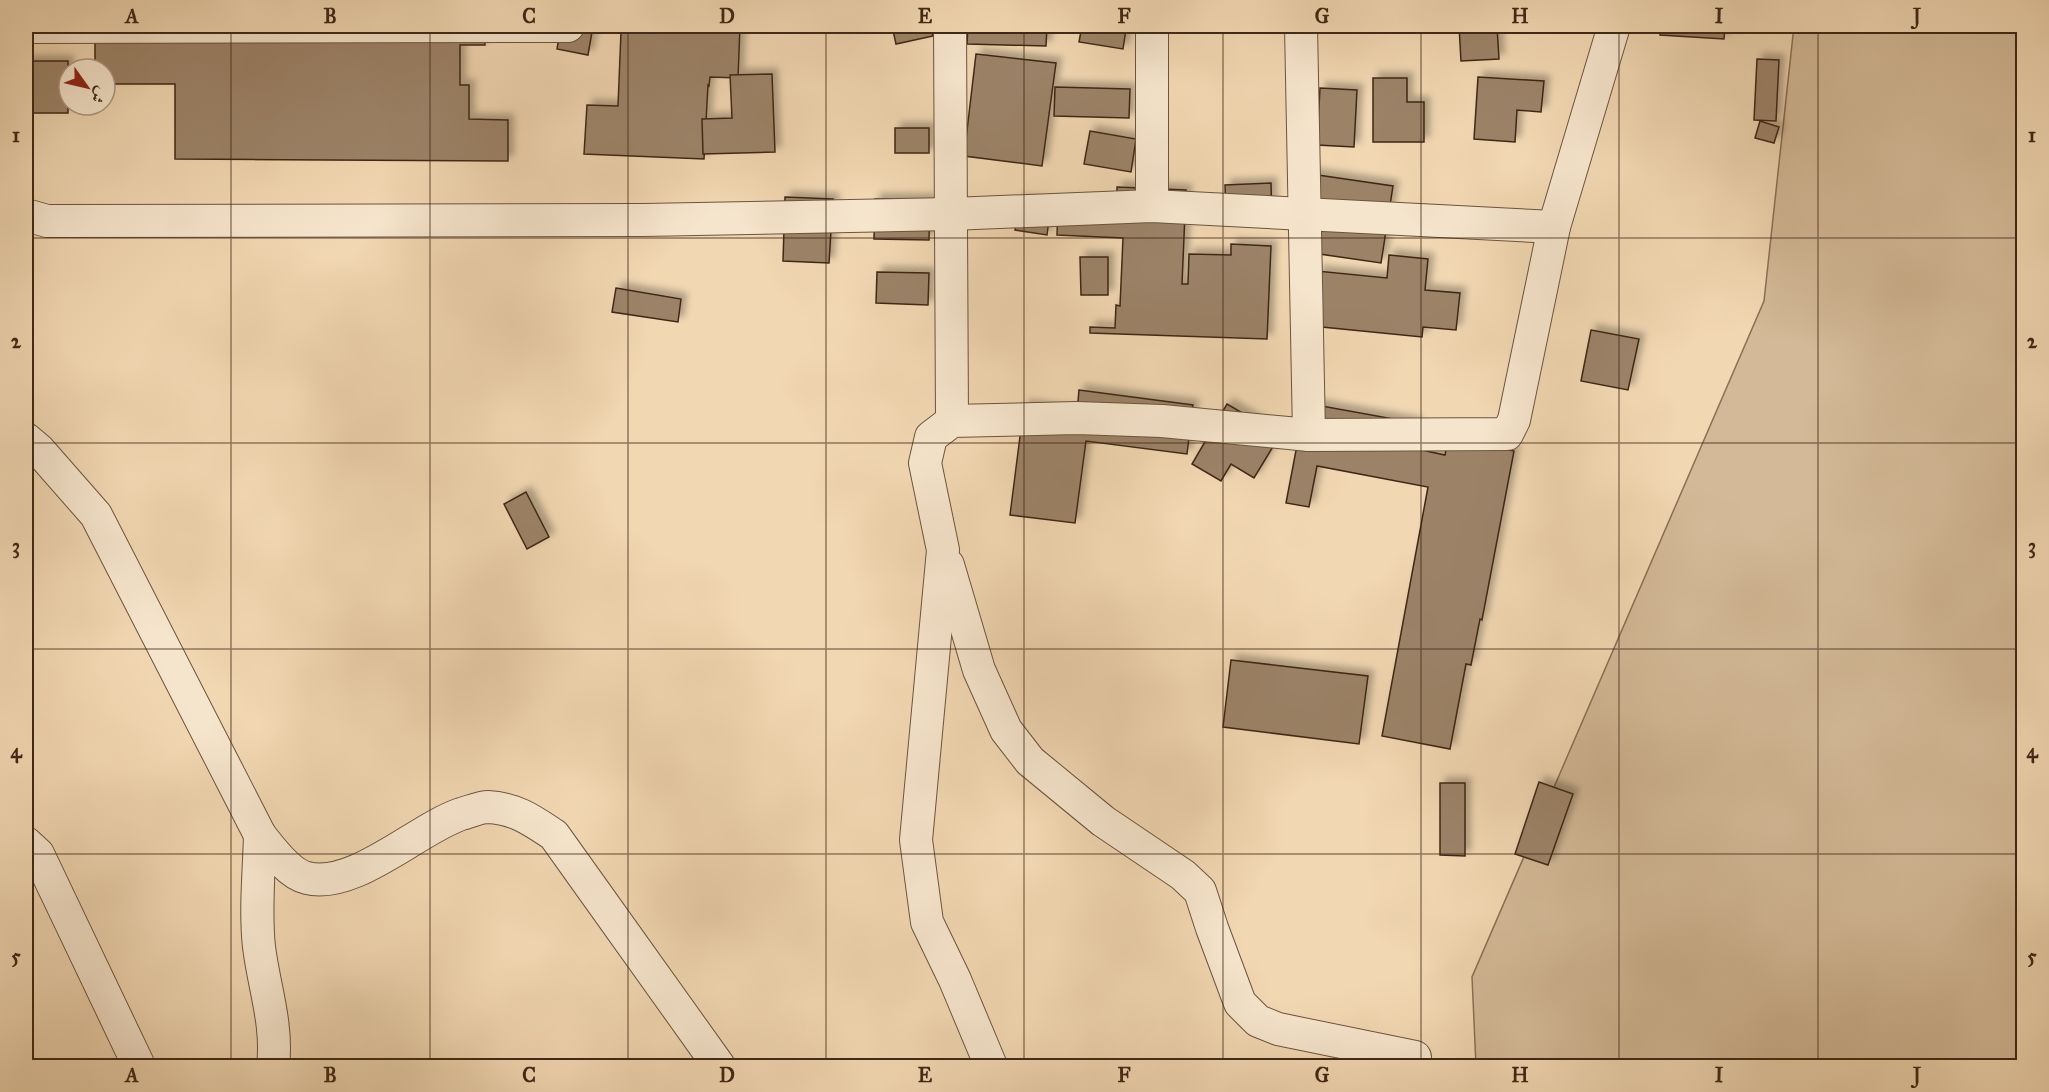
<svg xmlns="http://www.w3.org/2000/svg" width="2049" height="1092" font-family="'IM FELL Great Primer',Amiri,serif">
<style>
.green{fill:#d3b997;stroke:#897056;stroke-width:1.5}
.building{fill:#9c8367;stroke:#3f2816;stroke-width:1.5;filter:url(#shadow)}
.lines{fill:none;stroke-linecap:round;stroke-linejoin:round}
.minor-casing{stroke:#6c543d;stroke-width:34}
.minor{stroke:#f6e5cd;stroke-width:32}
.grid{fill:none;stroke:#3f2816;stroke-width:1.5;stroke-opacity:0.55}
.neatline{fill:none;stroke:#3f2816;stroke-width:2}
.grid-label{font-size:20px;text-anchor:middle;font-weight:bold;fill:#3f2816}
</style>
<defs>
<filter id="shadow"><feDropShadow dx="5.5" dy="-5.5" stdDeviation="3" flood-color="#0004"/></filter>
</defs>
<rect width="100%" height="100%" fill="#f1d7b2"/>
<filter id="stains"><feTurbulence type="fractalNoise" baseFrequency=".00333" numOctaves="4"/><feColorMatrix values="0 0 0 0 .2 0 0 0 0 .09 0 0 0 0 .02 0 0 0 .5 -.17"/></filter>
<radialGradient id="worn" r=".72"><stop offset=".6" stop-color="#630" stop-opacity="0"/><stop offset="1" stop-color="#630" stop-opacity=".3"/></radialGradient>
<polygon class="green" points="1794,26 2023,26 2023,1066 1476,1066 1472,977 1764,301"/>
<g class="building">
<polygon points="95,26 485,38 485,45 460,45 460,85 469,85 469,119 508,120 508,161 175,159 175,84 105,84 105,69 95,69"/>
<polygon points="561,26 593,26 588,55 557,49"/>
<polygon points="603,26 740,26 738,78 710,77 709,86 708,85 704,159 584,154 587,105 618,106 621,32 603,32"/>
<polygon points="892,26 930,26 933,36 896,44"/>
<polygon points="968,26 1047,26 1046,46 967,44"/>
<polygon points="1082,26 1103,26 1126,29 1123,49 1079,42"/>
<polygon points="1459,26 1497,26 1499,59 1461,61"/>
<polygon points="1661,26 1725,26 1724,39 1660,35"/>
<polygon points="976,54 1056,63 1042,166 964,156"/>
<polygon points="1757,59 1779,60 1776,121 1754,120"/>
<rect x="26" y="61" width="42" height="52"/>
<polygon points="772,74 775,152 703,154 702,119 732,118 730,75"/>
<polygon points="1478,77 1544,81 1541,112 1517,110 1515,142 1474,139"/>
<polygon points="1373,78 1407,78 1407,102 1424,102 1424,142 1373,142"/>
<polygon points="1055,87 1130,89 1129,118 1054,116"/>
<polygon points="1320,88 1357,90 1354,147 1317,145"/>
<polygon points="1760,121 1779,127 1774,143 1755,138"/>
<rect x="895" y="128" width="34" height="25"/>
<polygon points="1090,131 1136,139 1131,172 1084,164"/>
<polygon points="1311,174 1393,186 1381,263 1299,251"/>
<polygon points="1271,183 1272,224 1226,225 1225,185"/>
<polygon points="1117,187 1186,190 1182,284 1188,284 1189,254 1231,255 1231,244 1271,246 1267,339 1090,333 1090,327 1115,328 1116,305 1120,306 1123,238 1057,235 1058,202 1117,204"/>
<polygon points="785,197 833,199 829,263 783,261"/>
<polygon points="875,199 930,200 929,240 874,239"/>
<polygon points="1019,200 1051,204 1047,235 1015,230"/>
<polygon points="1389,255 1428,259 1425,290 1460,293 1456,330 1423,327 1422,337 1312,326 1317,271 1387,278"/>
<polygon points="1080,257 1108,257 1108,295 1081,295"/>
<polygon points="877,272 929,273 928,305 876,303"/>
<polygon points="616,288 681,299 678,322 612,312"/>
<polygon points="1591,330 1639,339 1628,390 1581,381"/>
<polygon points="1079,390 1193,405 1187,454 1086,441 1075,523 1010,515 1024,405 1077,412"/>
<polygon points="1305,403 1416,423 1412,448 1445,455 1448,439 1514,451 1482,620 1480,619 1471,665 1466,664 1450,749 1382,736 1428,487 1317,466 1309,507 1286,503"/>
<polygon points="1227,404 1280,435 1254,478 1231,464 1221,481 1192,464"/>
<polygon points="526,492 549,537 527,549 504,504"/>
<polygon points="1231,660 1368,676 1359,744 1223,727"/>
<polygon points="1539,782 1573,794 1548,865 1515,854"/>
<polygon points="1440,783 1465,783 1465,856 1440,855"/>
</g>
<g class="lines">
<g class="minor-casing">
<g id="minor">
<polyline points="950,26 952,421"/>
<polyline points="1152,26 1152,206"/>
<polyline points="1301,26 1309,435"/>
<polyline points="26,27 568,26"/>
<polyline points="26,215 47,221 643,220 951,214 1152,206 1554,227"/>
<path d="M26,439L39,450L96,515L260,835C271,849 289,874 307,878C354,890 417,829 461,814C469,812 480,807 488,807C515,808 533,821 554,835L719,1066"/>
<polyline points="948,565 979,670 1006,730 1030,761 1103,821 1183,875 1200,891 1212,928 1240,1003 1258,1021 1278,1029 1415,1057"/>
<path d="M260,835C259,872 255,910 259,947C264,987 278,1025 273,1066"/>
<polyline points="26,843 38,854 139,1066"/>
<polyline points="991,1066 955,980 927,922 916,840 943,550 925,463 931,437 952,421 1077,418 1162,421 1309,435 1507,434 1514,420 1554,227 1614,26"/>
</g>
</g>
<use href="#minor" class="minor"/>
</g>
<path class="grid" d="M231,26V1066M430,26V1066M628,26V1066M826,26V1066M1024,26V1066M1223,26V1066M1421,26V1066M1619,26V1066M1818,26V1066M26,238H2024M26,443H2024M26,649H2024M26,854H2024"/>
<rect width="2049" height="1092" fill="none" stroke="#f1d7b2" stroke-width="66"/>
<g transform="translate(87 87) rotate(124)"><circle r="28" fill="#f6e5cd" stroke="#ad9984" stroke-width="1.5"/>
<path d="M0-4.5L10 22L0 15L-10 22Z" fill="#8f2418"/>
<text y="-9" font-size="16" font-weight="bold" text-anchor="middle" fill="#3f2816">ش</text>
</g>
<rect x="33" y="33" width="1983" height="1026" class="neatline"/>
<g class="grid-label">
<text x="132" y="23">A</text>
<text x="330" y="23">B</text>
<text x="529" y="23">C</text>
<text x="727" y="23">D</text>
<text x="925" y="23">E</text>
<text x="1124" y="23">F</text>
<text x="1322" y="23">G</text>
<text x="1520" y="23">H</text>
<text x="1719" y="23">I</text>
<text x="1917" y="23">J</text>
<text x="16" y="142">1</text>
<text x="2032" y="142">1</text>
<text x="16" y="348">2</text>
<text x="2032" y="348">2</text>
<text x="16" y="553">3</text>
<text x="2032" y="553">3</text>
<text x="16" y="758">4</text>
<text x="2032" y="758">4</text>
<text x="16" y="963">5</text>
<text x="2032" y="963">5</text>
<text x="132" y="1082">A</text>
<text x="330" y="1082">B</text>
<text x="529" y="1082">C</text>
<text x="727" y="1082">D</text>
<text x="925" y="1082">E</text>
<text x="1124" y="1082">F</text>
<text x="1322" y="1082">G</text>
<text x="1520" y="1082">H</text>
<text x="1719" y="1082">I</text>
<text x="1917" y="1082">J</text>
</g>
<rect width="100%" height="100%" filter="url(#stains)"/>
<rect width="100%" height="100%" fill="url(#worn)"/>
</svg>
